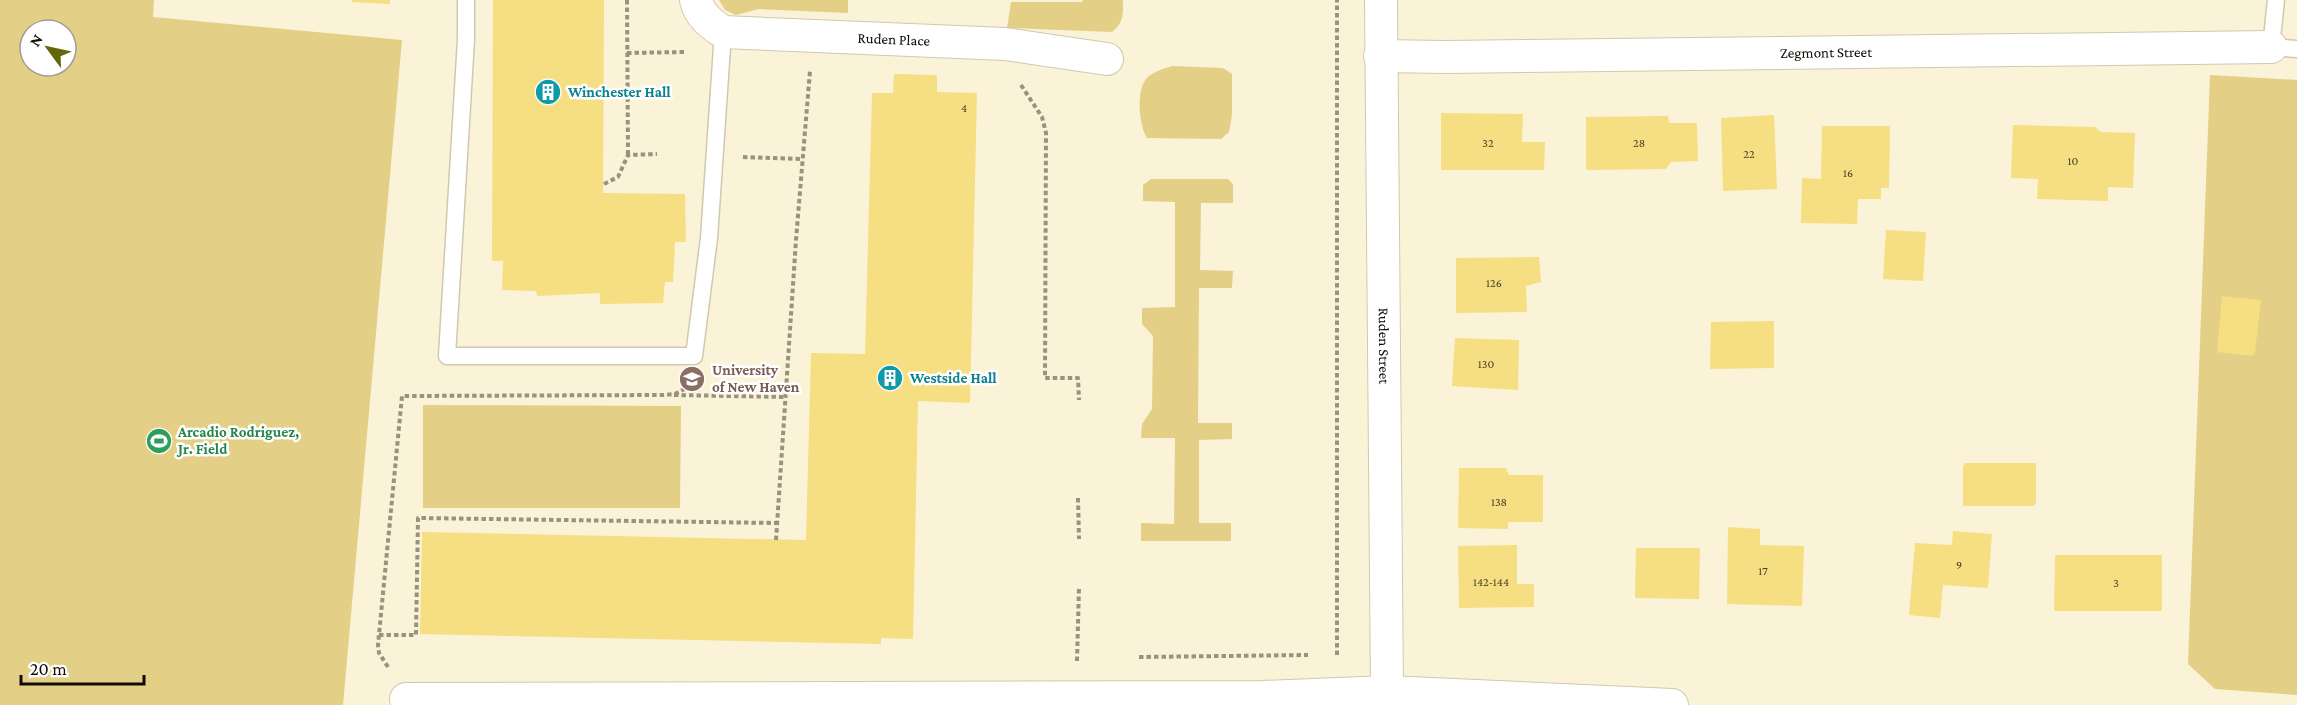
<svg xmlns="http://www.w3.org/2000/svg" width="2297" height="705" font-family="'Crimson Pro',serif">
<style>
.green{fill:#e3cf85;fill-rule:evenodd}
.building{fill:#f6de83}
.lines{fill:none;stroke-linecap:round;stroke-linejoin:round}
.lane-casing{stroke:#d0c9ae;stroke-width:19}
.street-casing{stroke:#d0c9ae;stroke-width:34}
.path{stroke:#98937f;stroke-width:4;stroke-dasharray:4.5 3;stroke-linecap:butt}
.lane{stroke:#fff;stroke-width:16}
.street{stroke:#fff;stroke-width:32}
.labels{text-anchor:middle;stroke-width:5;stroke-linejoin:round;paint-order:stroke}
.number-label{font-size:12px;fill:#494024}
.street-label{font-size:15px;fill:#0f0c04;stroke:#fff}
.culture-label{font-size:15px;font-weight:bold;fill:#0d838f;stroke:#fff;text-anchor:start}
.education-label{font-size:15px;font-weight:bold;fill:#785e54;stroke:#fff;text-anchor:start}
.leisure-label{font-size:15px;font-weight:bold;fill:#27864d;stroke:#fff;text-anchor:start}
</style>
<rect width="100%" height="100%" fill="#faf3d7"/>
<g class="green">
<path d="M0,0H154L153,17L402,40L343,705H0ZM30,30H66V66H30Z"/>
<polygon points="719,0 848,0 848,13 759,9 736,15 725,10"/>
<path d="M1083,0H1123C1123,15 1124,22 1112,32L1007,28L1011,2H1082Z"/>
<path d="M1172,66L1223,68L1232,74V115L1229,132L1221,139L1147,138C1139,125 1136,91 1146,79C1152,72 1163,69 1172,66Z"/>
<polygon points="2210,75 2297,80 2297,695 2215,689 2188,664"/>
<polygon points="1151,179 1228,179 1233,184 1233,203 1201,203 1200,270 1233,271 1232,288 1199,288 1198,423 1232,423 1232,439 1199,440 1199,523 1231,523 1231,541 1141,541 1141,523 1174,524 1175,438 1141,438 1142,424 1152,409 1153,336 1142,324 1142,308 1175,307 1175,202 1143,201 1143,185"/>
<polygon points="423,405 681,406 680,508 423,508"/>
</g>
<g class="building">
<polygon points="352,0 390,0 390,4 352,2"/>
<polygon points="493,0 604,0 603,193 685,194 686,242 675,242 673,282 665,282 663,303 600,304 600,293 537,296 536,291 502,290 503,261 492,261"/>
<polygon points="894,74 937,75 937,92 977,93 970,403 918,401 913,639 881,638 881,644 420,634 422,532 806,540 811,353 865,354 872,93 893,93"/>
<polygon points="1441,113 1523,114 1522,142 1545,142 1544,170 1441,170"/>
<polygon points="1774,115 1777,189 1723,191 1721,118"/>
<polygon points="1668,116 1669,123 1697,123 1698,161 1671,162 1666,169 1586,170 1586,117"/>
<polygon points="2013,125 2095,127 2101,132 2135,133 2133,188 2108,187 2108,201 2037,199 2038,179 2011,178"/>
<polygon points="1822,126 1890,126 1889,188 1881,188 1881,199 1858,199 1857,224 1801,223 1802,178 1821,179"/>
<polygon points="1886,230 1926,232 1923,281 1883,279"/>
<polygon points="1539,257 1541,282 1526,286 1527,312 1456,313 1456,258"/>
<polygon points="2222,296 2261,300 2255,352 2253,356 2217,352"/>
<polygon points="1774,321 1774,368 1710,369 1711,322"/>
<polygon points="1455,338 1519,340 1518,390 1452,386"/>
<polygon points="1965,463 2036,463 2036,503 2033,506 1963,506 1963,467"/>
<polygon points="1459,468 1506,468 1509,475 1543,475 1543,522 1508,522 1508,529 1458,528"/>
<polygon points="1728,527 1760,529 1760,545 1804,546 1802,606 1727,604"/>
<polygon points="1953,531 1992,534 1988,588 1943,585 1940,618 1909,615 1915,543 1952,545"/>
<polygon points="1517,545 1517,584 1534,584 1534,607 1459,608 1458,546"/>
<polygon points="1636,548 1700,548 1699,599 1635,598"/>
<polygon points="2055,555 2162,555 2162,611 2054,611"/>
</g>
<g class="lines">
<g class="lane-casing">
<g id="lane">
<polyline points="466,0 466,39 447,356 694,356 709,238 723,32"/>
<polyline points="2276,0 2271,47 2297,49"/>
</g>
</g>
<g class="street-casing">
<g id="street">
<path id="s1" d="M696,0C699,15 711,24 723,32L1005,44L1107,59"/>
<path id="s2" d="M1381,0L1387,692"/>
<path id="s3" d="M1380,56L1446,57L2271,47"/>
<polyline points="406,699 1262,697 1387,692 1672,705"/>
</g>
</g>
<g class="path">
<polyline points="627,0 628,155"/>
<polyline points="627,53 685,52"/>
<polyline points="1021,85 1042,117 1046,133 1045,378 1078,378 1079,400"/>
<polyline points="743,157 803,159"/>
<polyline points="604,184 618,177 628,155 657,154"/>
<polyline points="674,395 785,397"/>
<polyline points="1078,498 1079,539"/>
<polyline points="776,540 796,240 810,71"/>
<polyline points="379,635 416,635 418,518 777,523"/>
<polyline points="1337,655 1337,0"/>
<polyline points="1139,657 1308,655"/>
<polyline points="1077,661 1079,587"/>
<polyline points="388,667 379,653 378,645 402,396 664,395 675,394 688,387"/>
</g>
<use href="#lane" class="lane"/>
<use href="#street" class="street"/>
</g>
<defs>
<g id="building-disc" transform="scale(1.35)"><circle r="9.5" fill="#0f9aa8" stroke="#fff"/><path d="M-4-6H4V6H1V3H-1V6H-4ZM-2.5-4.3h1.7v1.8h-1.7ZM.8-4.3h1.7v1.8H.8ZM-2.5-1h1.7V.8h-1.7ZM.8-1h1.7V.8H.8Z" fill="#fff"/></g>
<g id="university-disc" transform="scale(1.35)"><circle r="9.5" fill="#8d6e63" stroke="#fff"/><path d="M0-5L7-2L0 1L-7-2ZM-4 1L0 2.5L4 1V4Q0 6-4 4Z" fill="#fff"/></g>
<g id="stadium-disc" transform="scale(1.35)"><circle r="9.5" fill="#2e9e5b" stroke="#fff"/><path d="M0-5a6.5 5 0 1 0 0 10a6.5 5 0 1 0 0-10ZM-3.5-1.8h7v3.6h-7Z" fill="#fff"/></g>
</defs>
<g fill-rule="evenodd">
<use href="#building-disc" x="548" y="92"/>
<use href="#building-disc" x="890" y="378"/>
<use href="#university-disc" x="692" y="379"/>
<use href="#stadium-disc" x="159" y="441"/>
</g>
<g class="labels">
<g class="number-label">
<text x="964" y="112">4</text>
<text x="1488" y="147">32</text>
<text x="1639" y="147">28</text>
<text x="1749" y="158">22</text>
<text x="2073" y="165">10</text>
<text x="1848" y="177">16</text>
<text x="1494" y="287">126</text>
<text x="1486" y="368">130</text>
<text x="1499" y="506">138</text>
<text x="1959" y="569">9</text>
<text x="1763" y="575">17</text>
<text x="1491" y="586">142-144</text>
<text x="2116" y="587">3</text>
</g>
<g class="street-label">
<text dy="5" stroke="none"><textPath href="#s1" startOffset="214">Ruden Place</textPath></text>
<text dy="5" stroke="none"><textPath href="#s3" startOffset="446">Zegmont Street</textPath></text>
<text dy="5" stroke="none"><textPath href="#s2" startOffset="346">Ruden Street</textPath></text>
</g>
<g class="culture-label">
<text x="568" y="97">Winchester Hall</text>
<text x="910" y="383">Westside Hall</text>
</g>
<g class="education-label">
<text x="712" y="375">University<tspan x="712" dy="17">of New Haven</tspan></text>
</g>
<g class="leisure-label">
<text x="178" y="437">Arcadio Rodriguez,<tspan x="178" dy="17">Jr. Field</tspan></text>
</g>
</g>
<g transform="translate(48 48) rotate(303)"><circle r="28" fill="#ffffff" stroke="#9f9e9b" stroke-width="1.5"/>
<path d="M0-4.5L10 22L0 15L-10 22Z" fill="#626809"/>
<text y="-9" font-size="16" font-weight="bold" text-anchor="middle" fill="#0f0c04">N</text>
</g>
<path d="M21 675v9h123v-9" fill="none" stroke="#0f0c04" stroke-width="3"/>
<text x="30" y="675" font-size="18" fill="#0f0c04" stroke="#ffffff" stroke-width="4.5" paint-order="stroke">20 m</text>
</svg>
